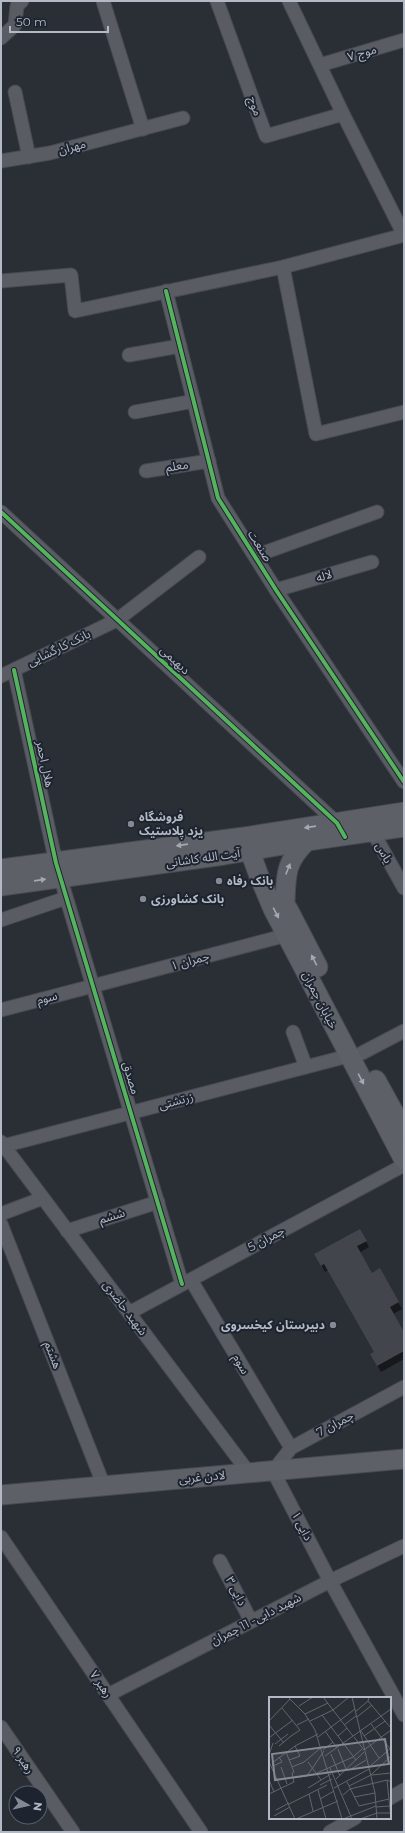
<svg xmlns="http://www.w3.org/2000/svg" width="405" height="1833" font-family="Montserrat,'Noto Sans Arabic',sans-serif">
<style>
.shadow{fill:#0007}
.building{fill:#42464c}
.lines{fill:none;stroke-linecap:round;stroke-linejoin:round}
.street-casing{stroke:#484a50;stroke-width:15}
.secondary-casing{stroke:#484a50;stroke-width:21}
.street{stroke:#595c63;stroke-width:13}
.secondary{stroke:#5d6167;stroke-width:19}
.cycleway-casing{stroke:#1d242f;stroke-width:6}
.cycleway{stroke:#56b35d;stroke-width:4}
.oneway{fill:#a3a8b2}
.poi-dot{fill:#848993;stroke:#1d242f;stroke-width:1.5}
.labels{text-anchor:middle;stroke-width:4;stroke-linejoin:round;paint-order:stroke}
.street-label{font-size:12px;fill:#b4bac5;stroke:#1d242f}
.poi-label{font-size:12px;font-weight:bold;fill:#b4bac5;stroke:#1d242f;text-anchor:start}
.inset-road{fill:none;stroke:#61666f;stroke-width:1}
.view{fill:#848993;fill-opacity:0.15;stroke:#848993;stroke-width:2}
.inset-edge{fill:none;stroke:#b4bac5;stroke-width:2}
</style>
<rect width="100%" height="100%" fill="#2a2e35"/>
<polygon class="shadow" points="360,1230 369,1247 359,1253 371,1274 379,1270 402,1309 393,1314 404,1334 404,1359 381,1372 371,1354 375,1352 328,1270 325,1272 316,1255"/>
<polygon class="building" points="360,1229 367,1241 357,1246 372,1273 380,1268 399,1302 390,1307 404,1332 404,1351 377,1366 370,1354 374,1352 324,1264 321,1266 314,1254"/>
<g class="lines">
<g class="street-casing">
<g id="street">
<polyline points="103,1 143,129"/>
<polyline points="217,1 266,136 343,114"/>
<polyline points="289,1 343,114 404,235"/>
<polyline points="1,38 15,25 17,6 22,1"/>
<polyline points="320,65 404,40"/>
<polyline points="15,92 29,157"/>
<polyline points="1,161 50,153 183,118"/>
<polyline points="283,267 316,434 404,412"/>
<polyline points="1,281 71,275 75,311 283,267 404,235"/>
<polyline points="166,291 218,498 276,590 404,782"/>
<polyline points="129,355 180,346"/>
<polyline points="135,412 194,401"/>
<polyline points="146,471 209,461"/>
<polyline points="1,512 337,823 339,827"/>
<polyline points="255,556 377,512"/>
<polyline points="276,590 372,562"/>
<polyline points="14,670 56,863 182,1284"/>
<polyline points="1,676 117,620 199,557"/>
<polyline points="369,825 404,888"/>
<polyline points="1,920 66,898"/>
<polyline points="1,1010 287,935"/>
<polyline points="293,1032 306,1067"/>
<polyline points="362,1053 404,1031"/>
<polyline points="1,1142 249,1473"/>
<polyline points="3,1146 348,1056"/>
<polyline points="1,1214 43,1198"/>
<polyline points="1,1224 104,1486"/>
<polyline points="67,1231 158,1202"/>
<polyline points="191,1280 291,1448"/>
<polyline points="129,1313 404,1165"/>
<polyline points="404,1387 291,1448 273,1471 330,1581 404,1715"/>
<polyline points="1,1537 201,1832"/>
<polyline points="220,1561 251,1621"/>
<polyline points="108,1695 330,1581 404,1546"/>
<polyline points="1,1727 73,1832"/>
<polyline points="390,1798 404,1790"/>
<polyline points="330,1832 355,1818"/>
</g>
</g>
<g class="secondary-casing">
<g id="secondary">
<polyline points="246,840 259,876 273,909 404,1160"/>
<polyline points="1,869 244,837 404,812"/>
<polyline points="1,886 224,855 307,841 404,827"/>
<path d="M285,903C286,875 285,862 307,841"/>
<polyline points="288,909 318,967"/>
<polyline points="376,1080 404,1131"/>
<polyline points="1,1495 404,1459"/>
</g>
</g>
<use href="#street" class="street"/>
<use href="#secondary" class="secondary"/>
<g class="cycleway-casing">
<g id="cycleway">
<polyline points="166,291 218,498 276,590 404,782"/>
<polyline points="1,512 337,823 345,837"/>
<polyline points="14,670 56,863 182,1284"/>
</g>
</g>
<use href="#cycleway" class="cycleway"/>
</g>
<defs><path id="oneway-solid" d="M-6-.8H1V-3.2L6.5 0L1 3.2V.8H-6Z"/></defs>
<g class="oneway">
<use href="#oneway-solid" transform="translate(310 827) rotate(172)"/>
<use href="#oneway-solid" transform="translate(182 845) rotate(172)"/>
<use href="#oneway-solid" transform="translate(288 869) rotate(-68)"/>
<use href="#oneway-solid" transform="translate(40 880) rotate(-8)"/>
<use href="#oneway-solid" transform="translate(276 913) rotate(63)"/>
<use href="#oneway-solid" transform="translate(314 960) rotate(-117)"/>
<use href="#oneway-solid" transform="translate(361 1079) rotate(62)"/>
</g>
<g class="poi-dot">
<circle cx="131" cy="824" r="4"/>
<circle cx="219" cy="881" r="4"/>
<circle cx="143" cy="899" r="4"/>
<circle cx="333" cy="1325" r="4"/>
</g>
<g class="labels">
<g class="street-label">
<text transform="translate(362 53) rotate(-16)" y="4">موج ۷</text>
<text transform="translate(255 106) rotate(70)" y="4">موج</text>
<text transform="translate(72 147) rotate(-15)" y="4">مهران</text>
<text transform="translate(177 466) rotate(-9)" y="4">معلم</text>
<text transform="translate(260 546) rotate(58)" y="4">صنعت</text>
<text transform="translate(324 576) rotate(-16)" y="4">لاله</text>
<text transform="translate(59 648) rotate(-26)" y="4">بانک کارگشایی</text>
<text transform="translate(175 660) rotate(43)" y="4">دیهیمی</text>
<text transform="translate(45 764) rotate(78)" y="4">هلال احمر</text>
<text transform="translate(384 853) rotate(61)" y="4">یاس</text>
<text transform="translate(203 858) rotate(-8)" y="4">آیت الله کاشانی</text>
<text transform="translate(190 961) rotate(-15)" y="4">چمران ۱</text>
<text transform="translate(47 998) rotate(-15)" y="4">سوم</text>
<text transform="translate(320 1000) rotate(63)" y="4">خیابان چمران</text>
<text transform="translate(131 1078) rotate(73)" y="4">مصدق</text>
<text transform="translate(176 1101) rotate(-15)" y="4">زرتشتی</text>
<text transform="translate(112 1216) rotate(-17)" y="4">ششم</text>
<text transform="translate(266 1239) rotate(-28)" y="4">چمران 5</text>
<text transform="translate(125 1308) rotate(53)" y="4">شهید حاضری</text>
<text transform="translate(53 1355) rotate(69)" y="4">هشتم</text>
<text transform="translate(241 1364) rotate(59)" y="4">سوم</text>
<text transform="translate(335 1424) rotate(-28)" y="4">چمران 7</text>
<text transform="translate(202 1477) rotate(-5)" y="4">لادن غربی</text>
<text transform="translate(302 1526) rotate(63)" y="4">دایی ۱</text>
<text transform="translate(236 1591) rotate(63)" y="4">دایی ۳</text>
<text transform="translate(256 1619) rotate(-27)" y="4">شهید دایی- 11 چمران</text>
<text transform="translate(101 1684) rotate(56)" y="4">رهبر ۷</text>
<text transform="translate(23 1760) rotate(56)" y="4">رهبر ۹</text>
</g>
<g class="poi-label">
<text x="139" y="821">فروشگاه<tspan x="139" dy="14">یزد پلاستیک</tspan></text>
<text x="227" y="885">بانک رفاه</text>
<text x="151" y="903">بانک کشاورزی</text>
<text x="325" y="1329" text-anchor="end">دبیرستان کیخسروی</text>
</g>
</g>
<g transform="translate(269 1697)">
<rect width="122" height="122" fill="#2a2e35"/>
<path class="inset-road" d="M19,0L36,17L46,33L73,122M54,0L84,39M83,0L106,96L108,122M100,0L99,4L122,31M30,9L44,0M13,11L31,33L22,39M86,15L99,4M36,17L59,6M53,18L87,63M88,20L103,8M0,24L21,2M41,24L64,13L80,0M102,27L122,53M0,28L15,46M28,28L40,22M75,28L87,19M56,34L68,51M92,34L110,61M69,39L78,31M95,39L116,24M1,40L24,23M49,40L86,12M85,40L95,53L122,33M6,47L19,37M10,49L22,39M69,52L77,72M54,53L64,45M17,55L25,75L23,76L24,81M62,57L71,79M0,58L4,46M56,59L122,12M10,60L13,65L4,69L3,66L26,49L49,37M84,60L93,52M20,63L31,59L26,49M0,65L26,122M39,65L52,83M12,70L18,87M23,70L35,65L54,49M61,71L83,122M99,71L122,51M82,72L97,63M48,76L84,60M103,78L122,76M67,82L95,55M0,83L5,95M118,83L122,122M78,85L90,109L120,102M51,88L63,82M80,89L102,78L122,59M39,91L62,77M65,91L100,72M49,93L57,122M0,97L25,85L24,81L38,79L55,54M40,97L44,114M74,98L81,92L118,83L122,85M85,100L106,96M51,102L65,94M20,107L58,88M107,110L121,109M7,113L20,106M108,116H121M5,119L21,110M27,122L69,104M74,122L107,109M91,122L108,116"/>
<path class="view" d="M116,42L120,67L6,83L3,57Z"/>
<rect width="122" height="122" class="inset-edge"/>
</g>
<rect width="405" height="1833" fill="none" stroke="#b4bac5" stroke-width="4"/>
<g transform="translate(28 1805) rotate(98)"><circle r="19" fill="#1d242f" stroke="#59606b"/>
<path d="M0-3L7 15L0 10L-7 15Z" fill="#848993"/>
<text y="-6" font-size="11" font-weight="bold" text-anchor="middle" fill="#b4bac5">N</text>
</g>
<path d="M10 26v6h98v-6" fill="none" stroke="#b4bac5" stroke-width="2"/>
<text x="16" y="26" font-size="12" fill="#b4bac5" stroke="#1d242f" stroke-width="3" paint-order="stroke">50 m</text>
</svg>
